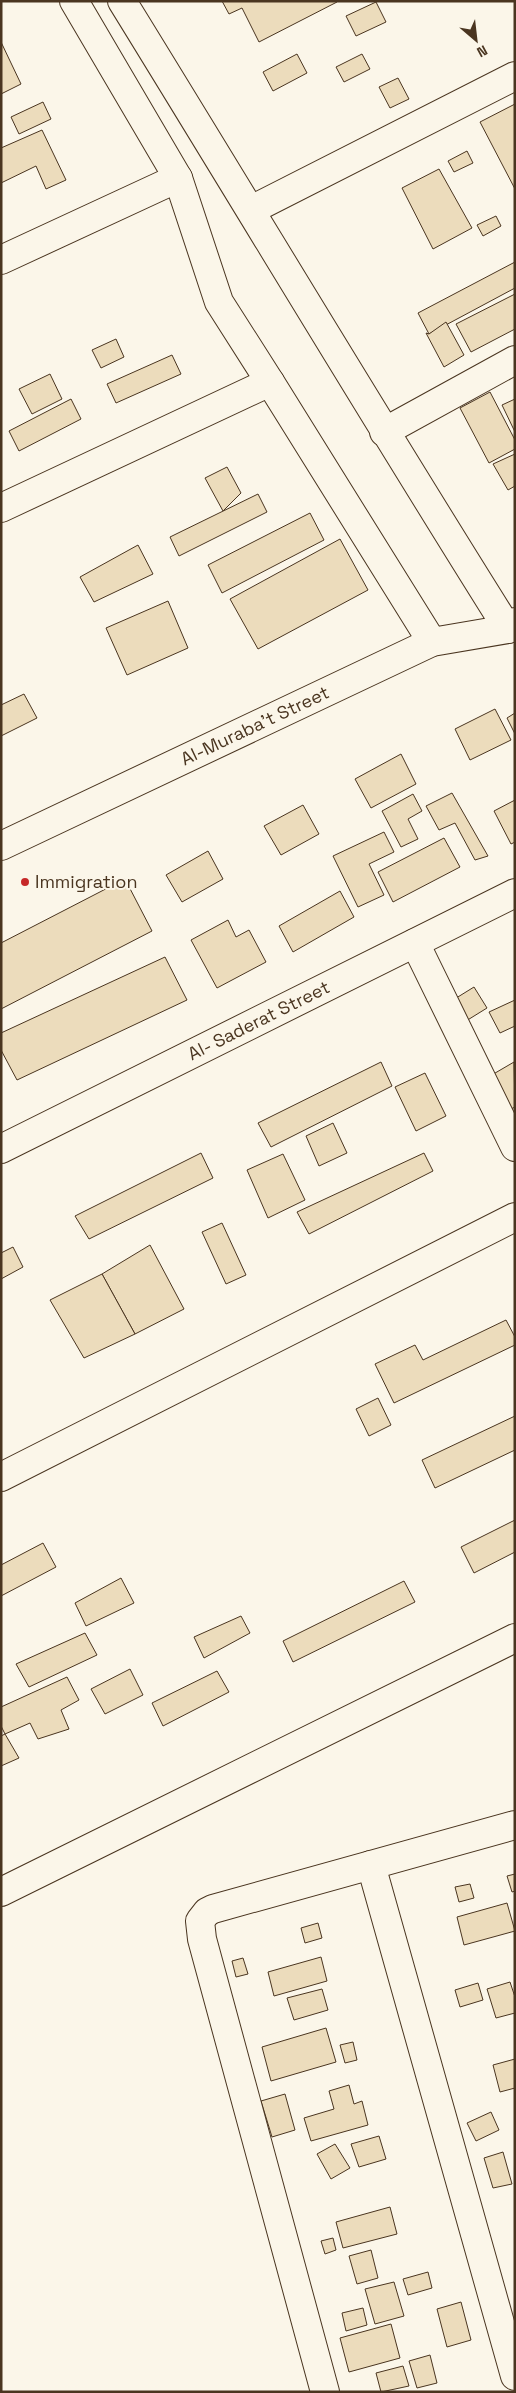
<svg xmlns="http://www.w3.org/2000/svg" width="516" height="2393" font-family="'Space Grotesk',sans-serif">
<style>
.building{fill:#ecdcbc;stroke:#4a3520}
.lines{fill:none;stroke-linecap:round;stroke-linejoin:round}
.street-casing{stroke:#4a3520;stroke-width:30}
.secondary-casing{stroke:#4a3520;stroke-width:30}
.street{stroke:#fbf6e9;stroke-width:28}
.secondary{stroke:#fbf6e9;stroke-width:28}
.poi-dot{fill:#c62828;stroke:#fbf6e9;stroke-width:2}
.labels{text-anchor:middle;stroke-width:4;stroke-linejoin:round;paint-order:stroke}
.street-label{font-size:18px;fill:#4a3520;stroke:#fbf6e9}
.poi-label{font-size:18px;fill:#4a3520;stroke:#fbf6e9;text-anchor:start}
</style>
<rect width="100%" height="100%" fill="#fbf6e9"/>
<g class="building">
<polygon points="222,1 336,1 337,2 259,42 242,8 229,14"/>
<polygon points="376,2 386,22 356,36 346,16"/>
<polygon points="1,42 21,84 1,94"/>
<polygon points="297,54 307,73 273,91 263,72"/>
<polygon points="362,54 370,69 344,82 336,67"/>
<polygon points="398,78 409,99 390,108 379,87"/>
<polygon points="43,102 51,119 19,134 11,117"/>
<polygon points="515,104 515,189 480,122"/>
<polygon points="42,130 66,180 46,189 36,166 1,183 1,148"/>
<polygon points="467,151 473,163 454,172 448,161"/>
<polygon points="439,169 472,228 433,249 402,188"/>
<polygon points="496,216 501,226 483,236 477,225"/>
<polygon points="515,262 515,288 429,334 418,313"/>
<polygon points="515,294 515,329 471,352 456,324"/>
<polygon points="446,322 464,355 444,367 426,333 429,334"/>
<polygon points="116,339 124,357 101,368 92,350"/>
<polygon points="172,355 181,374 116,403 107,384"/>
<polygon points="50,374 62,399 32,414 19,389"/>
<polygon points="490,392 515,440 515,449 489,463 460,408"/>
<polygon points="71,399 81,419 19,451 9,431"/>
<polygon points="515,399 515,432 502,405"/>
<polygon points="515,454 515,486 508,490 493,464"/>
<polygon points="227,467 241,493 223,511 205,478"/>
<polygon points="258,494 267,512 179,556 170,537"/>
<polygon points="310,513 324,540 222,593 208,565"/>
<polygon points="340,539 368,590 258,649 230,599"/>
<polygon points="138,545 153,574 94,602 80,577"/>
<polygon points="168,601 188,648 127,675 106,628"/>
<polygon points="24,694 37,718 1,736 1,705"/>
<polygon points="495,709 511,740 470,760 455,729"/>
<polygon points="515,713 515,734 507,718"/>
<polygon points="401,754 416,784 371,808 355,779"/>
<polygon points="452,793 488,856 475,860 455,823 439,830 426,806"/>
<polygon points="413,794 422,811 408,819 418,839 401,847 382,811"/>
<polygon points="515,800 515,842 511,844 494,811"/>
<polygon points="303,805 319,834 281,855 264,826"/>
<polygon points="384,832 394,852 369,864 384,895 358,907 333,856"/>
<polygon points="444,838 460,867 393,902 378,872"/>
<polygon points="208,851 223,879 182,902 166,875"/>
<polygon points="125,879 152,931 1,1009 1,943"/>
<polygon points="340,891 354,917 293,952 279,926"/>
<polygon points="228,920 236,937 249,930 266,962 217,988 191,940"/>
<polygon points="165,957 187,1000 17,1080 1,1050 1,1033"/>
<polygon points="474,987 487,1008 466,1021 453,1000"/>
<polygon points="515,1000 515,1026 500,1033 489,1012"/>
<polygon points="381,1062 392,1086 271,1147 258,1123"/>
<polygon points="514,1062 515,1107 511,1109 490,1076"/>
<polygon points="425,1073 446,1116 416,1131 395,1087"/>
<polygon points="333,1123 347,1153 319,1166 306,1136"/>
<polygon points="201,1153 213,1178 89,1239 75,1216"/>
<polygon points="424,1153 433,1171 309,1234 297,1212"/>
<polygon points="283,1154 305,1200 268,1218 247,1170"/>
<polygon points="222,1223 246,1275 226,1284 202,1232"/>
<polygon points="150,1245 184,1309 135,1334 102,1274"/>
<polygon points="13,1247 23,1267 1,1279 1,1253"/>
<polygon points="102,1274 135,1334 84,1358 50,1300"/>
<polygon points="506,1320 515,1337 515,1345 394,1403 375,1364 415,1345 423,1360"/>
<polygon points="378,1398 391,1425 369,1436 356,1409"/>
<polygon points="515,1416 515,1450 435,1488 422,1460"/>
<polygon points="515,1520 515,1552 474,1573 461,1547"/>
<polygon points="43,1543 56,1567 1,1596 1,1565"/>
<polygon points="121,1578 134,1603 86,1626 75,1603"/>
<polygon points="404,1581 415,1602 293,1662 283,1641"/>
<polygon points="241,1616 250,1633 204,1658 194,1637"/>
<polygon points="85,1633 97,1655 29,1687 16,1664"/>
<polygon points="130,1669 143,1695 105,1714 91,1689"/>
<polygon points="217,1671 229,1692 163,1726 152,1703"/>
<polygon points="67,1677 79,1700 61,1710 69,1729 38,1739 30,1723 5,1734 1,1726 1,1707"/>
<polygon points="5,1734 19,1758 1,1766 1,1736"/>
<polygon points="515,1874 515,1891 512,1892 507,1876"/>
<polygon points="470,1884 474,1898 459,1902 455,1887"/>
<polygon points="507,1903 515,1931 464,1945 457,1917"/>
<polygon points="318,1923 322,1938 305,1943 301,1928"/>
<polygon points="321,1957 327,1981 274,1996 268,1972"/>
<polygon points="243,1958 248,1974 236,1977 232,1961"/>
<polygon points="510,1982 515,1997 515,2013 496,2018 487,1989"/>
<polygon points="478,1983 483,2000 460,2007 455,1990"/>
<polygon points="322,1989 328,2010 294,2020 287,1998"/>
<polygon points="326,2028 336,2062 271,2081 262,2047"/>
<polygon points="353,2042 357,2060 345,2063 340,2045"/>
<polygon points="515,2059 515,2088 500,2092 493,2065"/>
<polygon points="349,2085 354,2104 362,2101 368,2125 311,2141 304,2118 334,2109 329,2091"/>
<polygon points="285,2094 295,2130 272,2137 261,2101"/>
<polygon points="491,2112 499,2130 476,2141 467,2123"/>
<polygon points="379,2136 386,2159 359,2167 351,2144"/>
<polygon points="335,2144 350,2168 331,2179 317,2154"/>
<polygon points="503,2152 512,2184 493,2188 484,2158"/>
<polygon points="390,2207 397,2234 343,2248 336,2222"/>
<polygon points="333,2238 336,2250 325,2254 321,2241"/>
<polygon points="371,2250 378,2278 357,2284 349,2256"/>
<polygon points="428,2272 432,2288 408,2295 403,2279"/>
<polygon points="394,2282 404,2316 375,2324 365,2289"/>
<polygon points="461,2302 471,2340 447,2347 437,2309"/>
<polygon points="363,2308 367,2325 346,2331 342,2313"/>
<polygon points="391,2324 400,2358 349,2372 340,2338"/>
<polygon points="430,2355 437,2383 417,2388 409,2361"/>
<polygon points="403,2366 409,2386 381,2392 376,2373"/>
</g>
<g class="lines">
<g class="street-casing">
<g id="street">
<path d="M122,1C251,210 377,421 508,629"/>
<polyline points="251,210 515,76"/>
<polyline points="1,260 178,178"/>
<polyline points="270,382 432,642"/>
<polyline points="384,432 515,360"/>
<polyline points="1,508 270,382 219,302 178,178 74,1"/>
<polyline points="415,943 515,1147"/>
<path id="s1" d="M1,1149L515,893"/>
<polyline points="1,1477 515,1217"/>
<polyline points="371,1865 515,2376"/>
<polyline points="1,1892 515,1638"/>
<polyline points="325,2392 202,1939 200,1921 207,1912 213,1909 515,1825"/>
</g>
</g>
<g class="secondary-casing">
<g id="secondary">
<path id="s2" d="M1,846L432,642L508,629L515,622"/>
</g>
</g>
<use href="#street" class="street"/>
<use href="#secondary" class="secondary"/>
</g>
<circle class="poi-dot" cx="25" cy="882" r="5"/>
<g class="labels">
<g class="street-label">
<text dy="6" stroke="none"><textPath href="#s2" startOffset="281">Al-Muraba't Street</textPath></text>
<text dy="6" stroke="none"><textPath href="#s1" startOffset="288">Al- Saderat Street</textPath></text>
</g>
<g class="poi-label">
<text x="35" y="888">Immigration</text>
</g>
</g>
<rect width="516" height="2393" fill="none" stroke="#4a3520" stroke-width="5"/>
<g transform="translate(476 40) rotate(152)" stroke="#fbf6e9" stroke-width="4" paint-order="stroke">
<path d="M0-4L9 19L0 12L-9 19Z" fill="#4a3520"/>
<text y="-8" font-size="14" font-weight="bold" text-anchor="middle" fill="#4a3520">N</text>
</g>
</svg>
